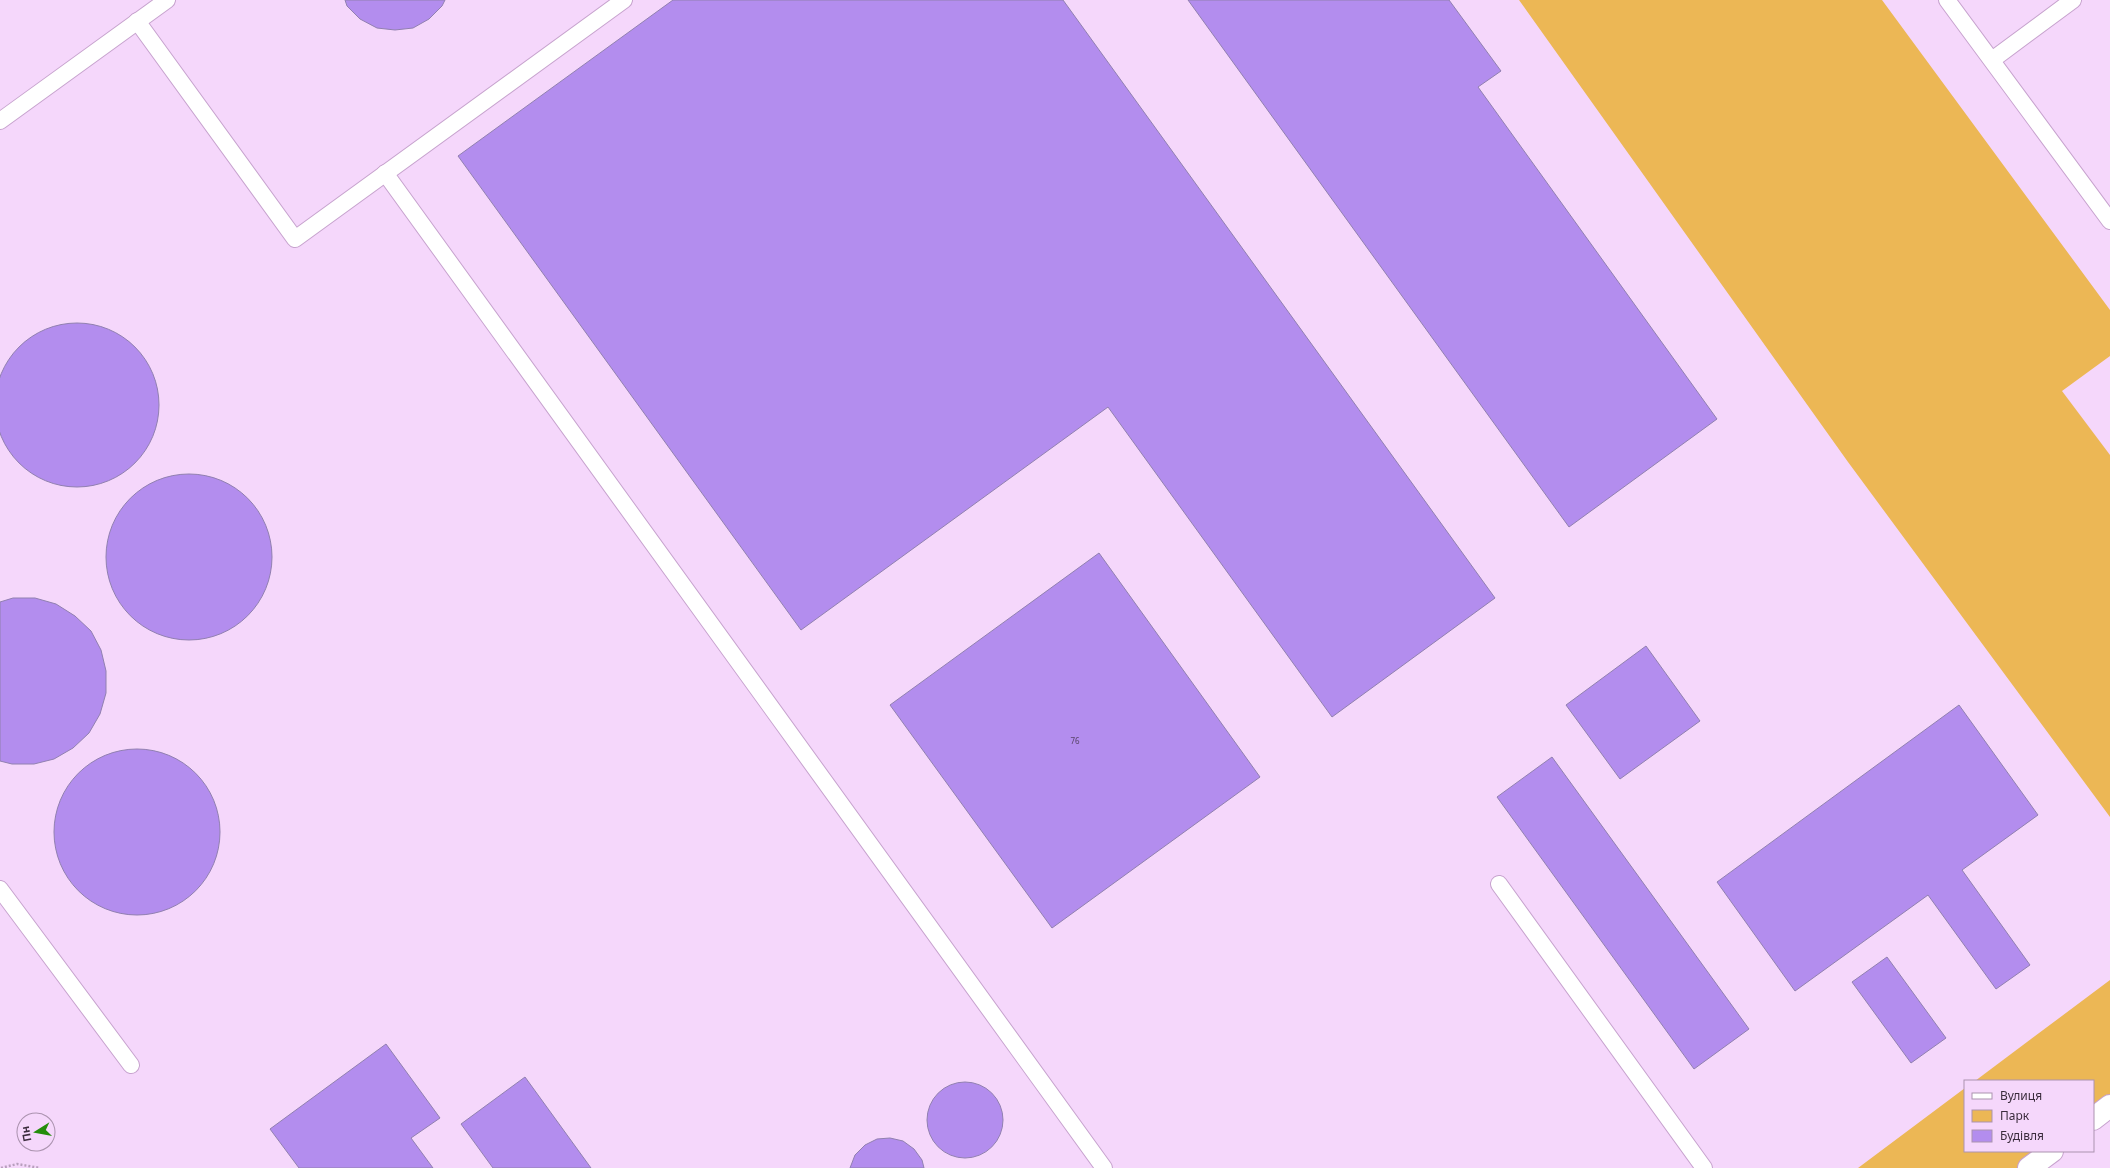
<svg xmlns="http://www.w3.org/2000/svg" width="2110" height="1168" font-family="'Noto Sans',sans-serif">
<style>
.green{fill:#ecb755}
.building{fill:#b38dee;stroke:#9180b0}
.lines{fill:none;stroke-linecap:round;stroke-linejoin:round}
.lane-casing{stroke:#c7a3ce;stroke-width:18}
.street-casing{stroke:#c7a3ce;stroke-width:24}
.path{stroke:#b89fbd;stroke-width:2.5;stroke-dasharray:2 2;stroke-linecap:butt}
.lane{stroke:#fff;stroke-width:16}
.street{stroke:#fff;stroke-width:22}
.labels{text-anchor:middle;stroke-width:3;stroke-linejoin:round;paint-order:stroke}
.number-label{font-size:8px;fill:#594469}
</style>
<rect width="100%" height="100%" fill="#f5d7fb"/>
<g class="green">
<polygon points="1519,0 1882,0 2110,310 2110,356 2062,391 2110,455 2110,817 1848,462"/>
<polygon points="2110,980 2110,1106 2093,1119 2093,1081 1975,1081"/>
<polygon points="1965,1088 1965,1151 2052,1151 2029,1168 1858,1168"/>
</g>
<g class="building">
<polygon points="345,0 445,0 442,6 429,19 413,28 395,30 377,28 360,19 347,6"/>
<polygon points="673,0 1063,0 1495,598 1332,717 1108,407 801,630 458,156"/>
<polygon points="1188,0 1449,0 1501,71 1478,87 1717,419 1569,527"/>
<circle cx="77" cy="405" r="82"/>
<circle cx="189" cy="557" r="83"/>
<polygon points="1099,553 1260,777 1052,928 890,705"/>
<polygon points="13,598 35,598 56,604 75,616 91,631 101,650 106,671 106,693 100,714 89,733 73,748 54,759 34,764 12,764 0,761 0,602"/>
<polygon points="1646,646 1700,721 1620,779 1566,705"/>
<polygon points="1959,705 2038,815 1962,870 2030,965 1996,989 1928,895 1795,991 1717,882"/>
<circle cx="137" cy="832" r="83"/>
<polygon points="1552,757 1749,1029 1694,1069 1497,797"/>
<polygon points="1887,957 1946,1038 1911,1063 1852,982"/>
<polygon points="386,1044 440,1118 411,1138 433,1168 299,1168 270,1129"/>
<polygon points="525,1077 591,1168 493,1168 461,1124"/>
<circle cx="965" cy="1120" r="38"/>
<polygon points="890,1138 903,1141 914,1149 922,1160 924,1168 850,1168 855,1155 865,1145 877,1139"/>
</g>
<g class="lines">
<g class="lane-casing">
<g id="lane">
<polyline points="1947,0 2110,221"/>
<polyline points="137,21 295,239 624,0"/>
<polyline points="1992,60 2073,0"/>
<polyline points="0,121 167,0"/>
<polyline points="385,173 1104,1168"/>
<polyline points="1499,884 1704,1168"/>
<polyline points="0,889 131,1065"/>
</g>
</g>
<g class="street-casing">
<g id="street">
<polyline points="2093,1119 2110,1106"/>
<polyline points="2029,1168 2052,1151"/>
</g>
</g>
<polyline class="path" points="1,1168 17,1164 40,1168"/>
<use href="#lane" class="lane"/>
<use href="#street" class="street"/>
</g>
<g class="labels">
<g class="number-label">
<text x="1075" y="744">76</text>
</g>
</g>
<rect x="1964" y="1080" width="130" height="72" fill="#f5d7fb" stroke="#ab93af"/>
<rect x="1972" y="1093" width="20" height="6" fill="#ffffff" stroke="#ab93af"/>
<text x="2000" y="1100" font-size="12" fill="#3b2c3d">Вулиця</text>
<rect x="1972" y="1110" width="20" height="12" fill="#ecb755" stroke="#ab93af"/>
<text x="2000" y="1120" font-size="12" fill="#3b2c3d">Парк</text>
<rect x="1972" y="1130" width="20" height="12" fill="#b38dee" stroke="#ab93af"/>
<text x="2000" y="1140" font-size="12" fill="#3b2c3d">Будівля</text>
<g transform="translate(36 1132) rotate(259)"><circle r="19" fill="#f5d7fb" stroke="#ab93af"/>
<path d="M0-3L7 15L0 10L-7 15Z" fill="#248d0b"/>
<text y="-6" font-size="11" font-weight="bold" text-anchor="middle" fill="#3b2c3d">Пн</text>
</g>
</svg>
